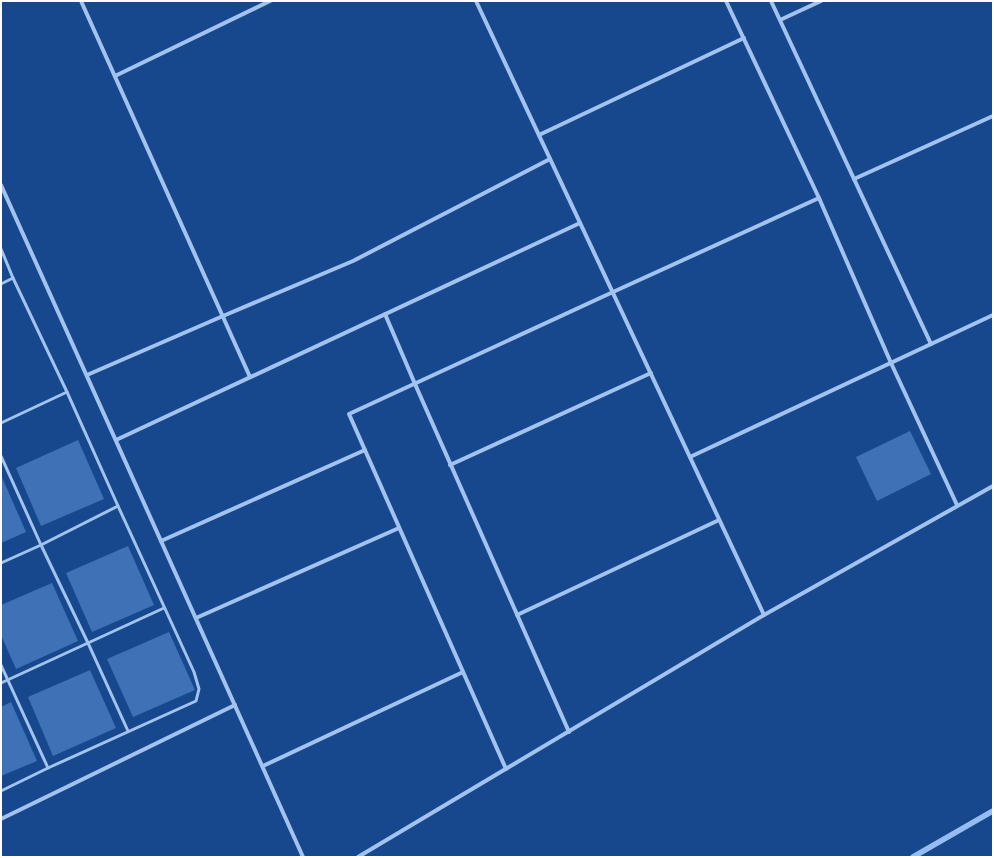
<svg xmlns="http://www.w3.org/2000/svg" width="994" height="858" font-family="Quicksand,sans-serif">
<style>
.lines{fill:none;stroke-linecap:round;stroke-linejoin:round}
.stream{stroke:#95bdf2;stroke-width:5.5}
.building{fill:#3f71b6}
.service{stroke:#a2c3ef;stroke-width:3}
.minor{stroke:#a2c3ef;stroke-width:4}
</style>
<rect width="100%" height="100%" fill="#17488d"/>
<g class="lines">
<polyline class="stream" points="913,857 993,811"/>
</g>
<g class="building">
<polygon points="910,431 931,474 877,501 856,457"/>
<polygon points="78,440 104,499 41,526 16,468"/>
<polygon points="1,475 26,532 1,543"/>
<polygon points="128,546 154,605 92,632 66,573"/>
<polygon points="52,583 78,641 16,669 1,635 1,605"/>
<polygon points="169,632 195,690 133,717 107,659"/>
<polygon points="90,670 116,728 53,756 28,697"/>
<polygon points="11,702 37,761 1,776 1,707"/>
</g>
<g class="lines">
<g class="service">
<polyline points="1,249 13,278 67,392 118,506 194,672 199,689 196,701 48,768 1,791"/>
<polyline points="1,284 13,278"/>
<polyline points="1,423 67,392"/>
<polyline points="1,456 41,545 88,643 128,731"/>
<polyline points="1,563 41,545 118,506"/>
<polyline points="1,665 48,768"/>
<polyline points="1,683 164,608"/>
</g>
<g class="minor">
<polyline points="81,1 250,377"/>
<polyline points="726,1 819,198 891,363 957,505"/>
<polyline points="771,1 931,344"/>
<polyline points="780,20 821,1"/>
<polyline points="115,76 270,1"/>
<polyline points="539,135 744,38"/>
<polyline points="854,179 993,116"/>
<polyline points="1,185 303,857"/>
<polyline points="385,314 415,384 569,732"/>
<polyline points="87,375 223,316 353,261 550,159"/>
<polyline points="116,440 580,223"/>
<polyline points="690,457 993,315"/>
<polyline points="450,465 651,373"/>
<polyline points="161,541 365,450"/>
<polyline points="517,615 719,520"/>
<polyline points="764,615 993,486"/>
<polyline points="196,618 399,528"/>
<polyline points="263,766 463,672"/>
<polyline points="506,769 349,414 613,292 819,198"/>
<polyline points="1,819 235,705"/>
<polyline points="358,857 764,615 476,1"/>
</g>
</g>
<rect width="994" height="858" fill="none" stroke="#ffffff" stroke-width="4"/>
</svg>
